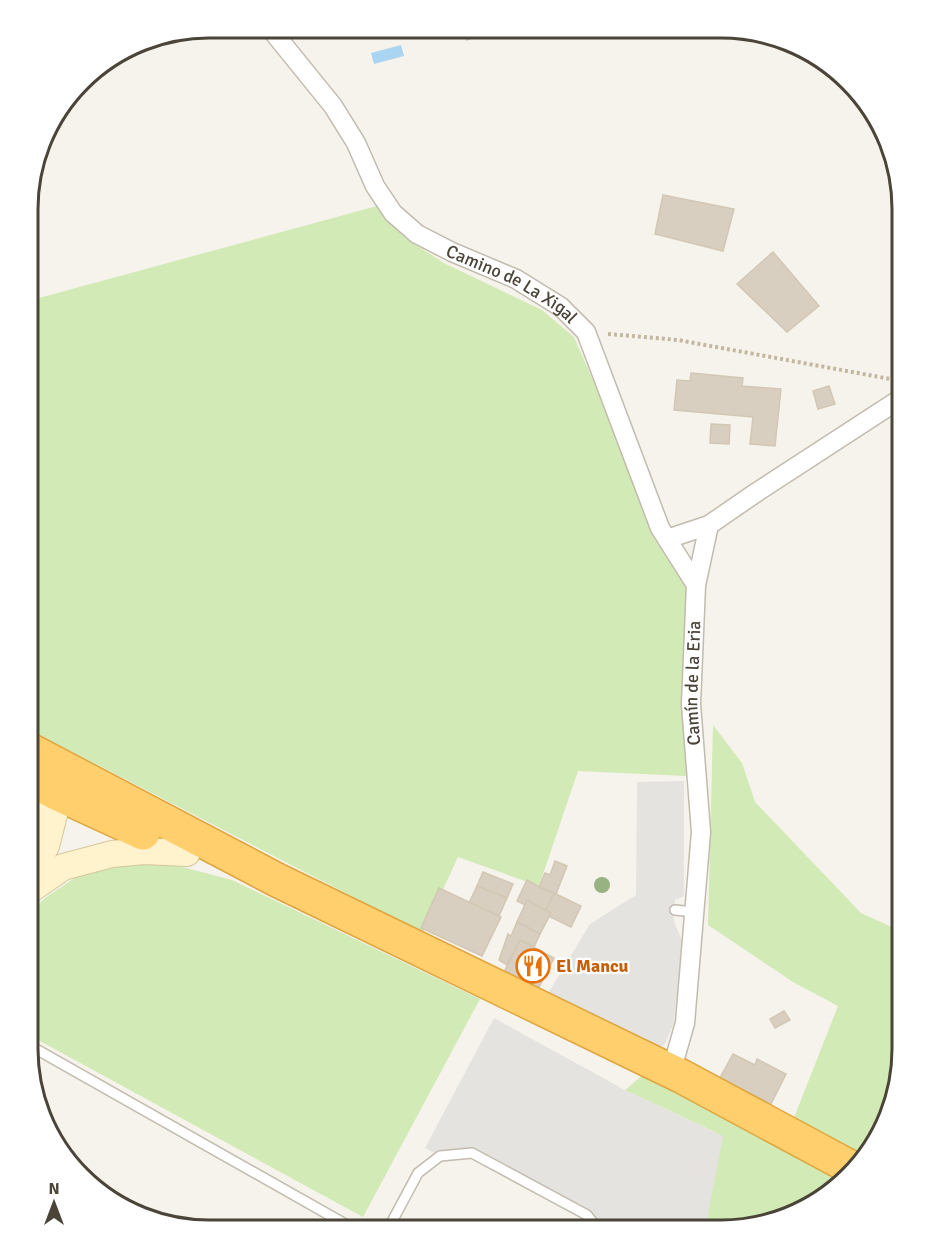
<svg xmlns="http://www.w3.org/2000/svg" width="930" height="1257" font-family="Signika,sans-serif">
<style>
.green{fill:#d2eab5}
.parking{fill:#e5e3e0}
.water{fill:#a9d4f2}
.building{fill:#d8cfc1;stroke:#d3c7b4;stroke-width:1.5}
.lines{fill:none;stroke-linecap:round;stroke-linejoin:round}
.lane-casing{stroke:#c2bbae;stroke-width:12}
.street-casing{stroke:#c2bbae;stroke-width:21}
.secondary-casing{stroke:#d6c79b;stroke-width:28}
.highway-casing{stroke:#e0a43c;stroke-width:36}
.path{stroke:#c4b79f;stroke-width:4;stroke-dasharray:3 3;stroke-linecap:butt}
.lane{stroke:#fff;stroke-width:9}
.street{stroke:#fff;stroke-width:18}
.secondary{stroke:#fff3cd;stroke-width:26}
.highway{stroke:#ffcf6e;stroke-width:33}
.tree{fill:#97b381}
.labels{text-anchor:middle;stroke-width:4.5;stroke-linejoin:round;paint-order:stroke}
.street-label{font-size:18px;fill:#4b4439;stroke:#fff}
.food-label{font-size:18px;font-weight:bold;fill:#c56008;stroke:#fff;text-anchor:start}
.rim{fill:none;stroke:#4b4439;stroke-width:3}
</style>
<rect width="100%" height="100%" fill="#f6f3ec"/>
<g class="green">
<polygon points="377,206 383,216 405,238 444,263 542,310 574,337 599,394 655,540 687,589 686,776 578,771 539,886 458,857 423,933 28,729 28,301"/>
<polygon points="713,725 742,763 755,802 861,913 903,932 903,1061 872,1150 802,1211 722,1230 694,1230 715,1132 625,1090 643,1075 784,1143 838,1006 793,982 708,925"/>
<polygon points="118,864 171,864 232,880 480,999 363,1217 27,1034 27,916 45,898 76,877"/>
</g>
<g class="parking">
<polygon points="684,781 684,896 675,900 674,921 682,941 674,1022 665,1044 653,1052 546,997 590,924 636,895 637,782"/>
<polygon points="494,1018 625,1090 723,1136 705,1230 599,1230 587,1215 472,1153 440,1156 425,1148"/>
</g>
<polygon class="water" points="401,45 404,56 374,64 371,53"/>
<g class="building">
<polygon points="472,28 479,28 482,33 467,40 463,32"/>
<polygon points="663,195 734,209 723,251 655,234"/>
<polygon points="773,252 819,306 787,332 737,284"/>
<polygon points="691,373 743,378 742,386 781,389 775,446 750,444 753,417 674,410 677,380 690,381"/>
<polygon points="829,386 835,404 818,409 813,391"/>
<polygon points="711,424 730,425 729,444 710,443"/>
<polygon points="555,861 567,866 556,894 539,887 545,873 550,875"/>
<polygon points="483,872 513,884 507,898 477,886"/>
<polygon points="527,880 539,887 554,893 544,914 517,901"/>
<polygon points="477,886 507,898 499,916 469,903"/>
<polygon points="439,888 501,917 482,956 421,928"/>
<polygon points="554,893 581,906 571,927 544,914"/>
<polygon points="527,900 551,913 540,934 517,922"/>
<polygon points="517,922 540,934 534,947 520,940 507,965 499,960 508,934 511,936"/>
<polygon points="520,940 554,958 537,991 503,974"/>
<polygon points="784,1011 790,1020 775,1028 770,1019"/>
<polygon points="733,1054 755,1065 757,1059 786,1074 771,1104 720,1078"/>
</g>
<g class="lines">
<g class="lane-casing">
<g id="lane">
<polyline points="675,910 694,912"/>
<polyline points="27,1044 354,1229"/>
<polyline points="388,1229 418,1173 440,1156 472,1153 587,1215 599,1230"/>
</g>
</g>
<g class="street-casing">
<g id="street">
<path id="s1" d="M269,27L333,106L356,143L375,186L393,213L417,234L452,252L516,279L561,307L586,332L660,528L696,585"/>
<polyline points="667,539 709,525"/>
<path id="s2" d="M671,1072L685,1023L701,832L691,704L696,585L709,525L757,492L903,397"/>
</g>
</g>
<g class="secondary-casing">
<g id="secondary">
<polyline points="27,818 30,814 56,793 74,793"/>
<polyline points="27,878 46,846 55,811 56,793 52,786"/>
<polyline points="27,892 63,867 112,854 144,851 187,853"/>
</g>
</g>
<g class="highway-casing">
<g id="highway">
<polyline points="28,749 277,880 681,1076 852,1168"/>
<polyline points="28,778 56,793 143,833"/>
</g>
</g>
<polyline class="path" points="608,334 678,340 896,380"/>
<use href="#lane" class="lane"/>
<use href="#street" class="street"/>
<use href="#secondary" class="secondary"/>
<use href="#highway" class="highway"/>
</g>
<circle class="tree" cx="602" cy="885" r="8"/>
<defs>
<g id="restaurant-ring" transform="scale(1.725)"><circle r="9.5" fill="#fff" stroke="#e8710a" stroke-width="1.5"/><path d="M-5-6h1v4h1v-4h1v4h1v-4h1v5L-1.5 .5V6h-2V.5L-5-1ZM5-6V6H3V1.5H1.5Q1.5-4 5-6Z" fill="#e8710a"/></g>
</defs>
<g fill-rule="evenodd">
<use href="#restaurant-ring" x="533" y="966"/>
</g>
<g class="labels">
<g class="street-label">
<text dy="6" stroke="none"><textPath href="#s1" startOffset="364">Camino de La Xigal</textPath></text>
<text dy="6" stroke="none"><textPath href="#s2" startOffset="392">Camín de la Eria</textPath></text>
</g>
<g class="food-label">
<text x="556" y="972">El Mancu</text>
</g>
</g>
<path d="M0 0H930V1257H0ZM209 38H721A171 171 0 0 1 892 209V1049A171 171 0 0 1 721 1220H209A171 171 0 0 1 38 1049V209A171 171 0 0 1 209 38Z" fill="#fff" fill-rule="evenodd"/>
<path class="rim" d="M209 38H721A171 171 0 0 1 892 209V1049A171 171 0 0 1 721 1220H209A171 171 0 0 1 38 1049V209A171 171 0 0 1 209 38Z"/>
<g transform="translate(54 1203)" stroke="#ffffff" stroke-width="4.5" paint-order="stroke">
<path d="M0-4.5L10 22L0 15L-10 22Z" fill="#4b4439"/>
<text y="-9" font-size="16" font-weight="bold" text-anchor="middle" fill="#4b4439">N</text>
</g>
</svg>
